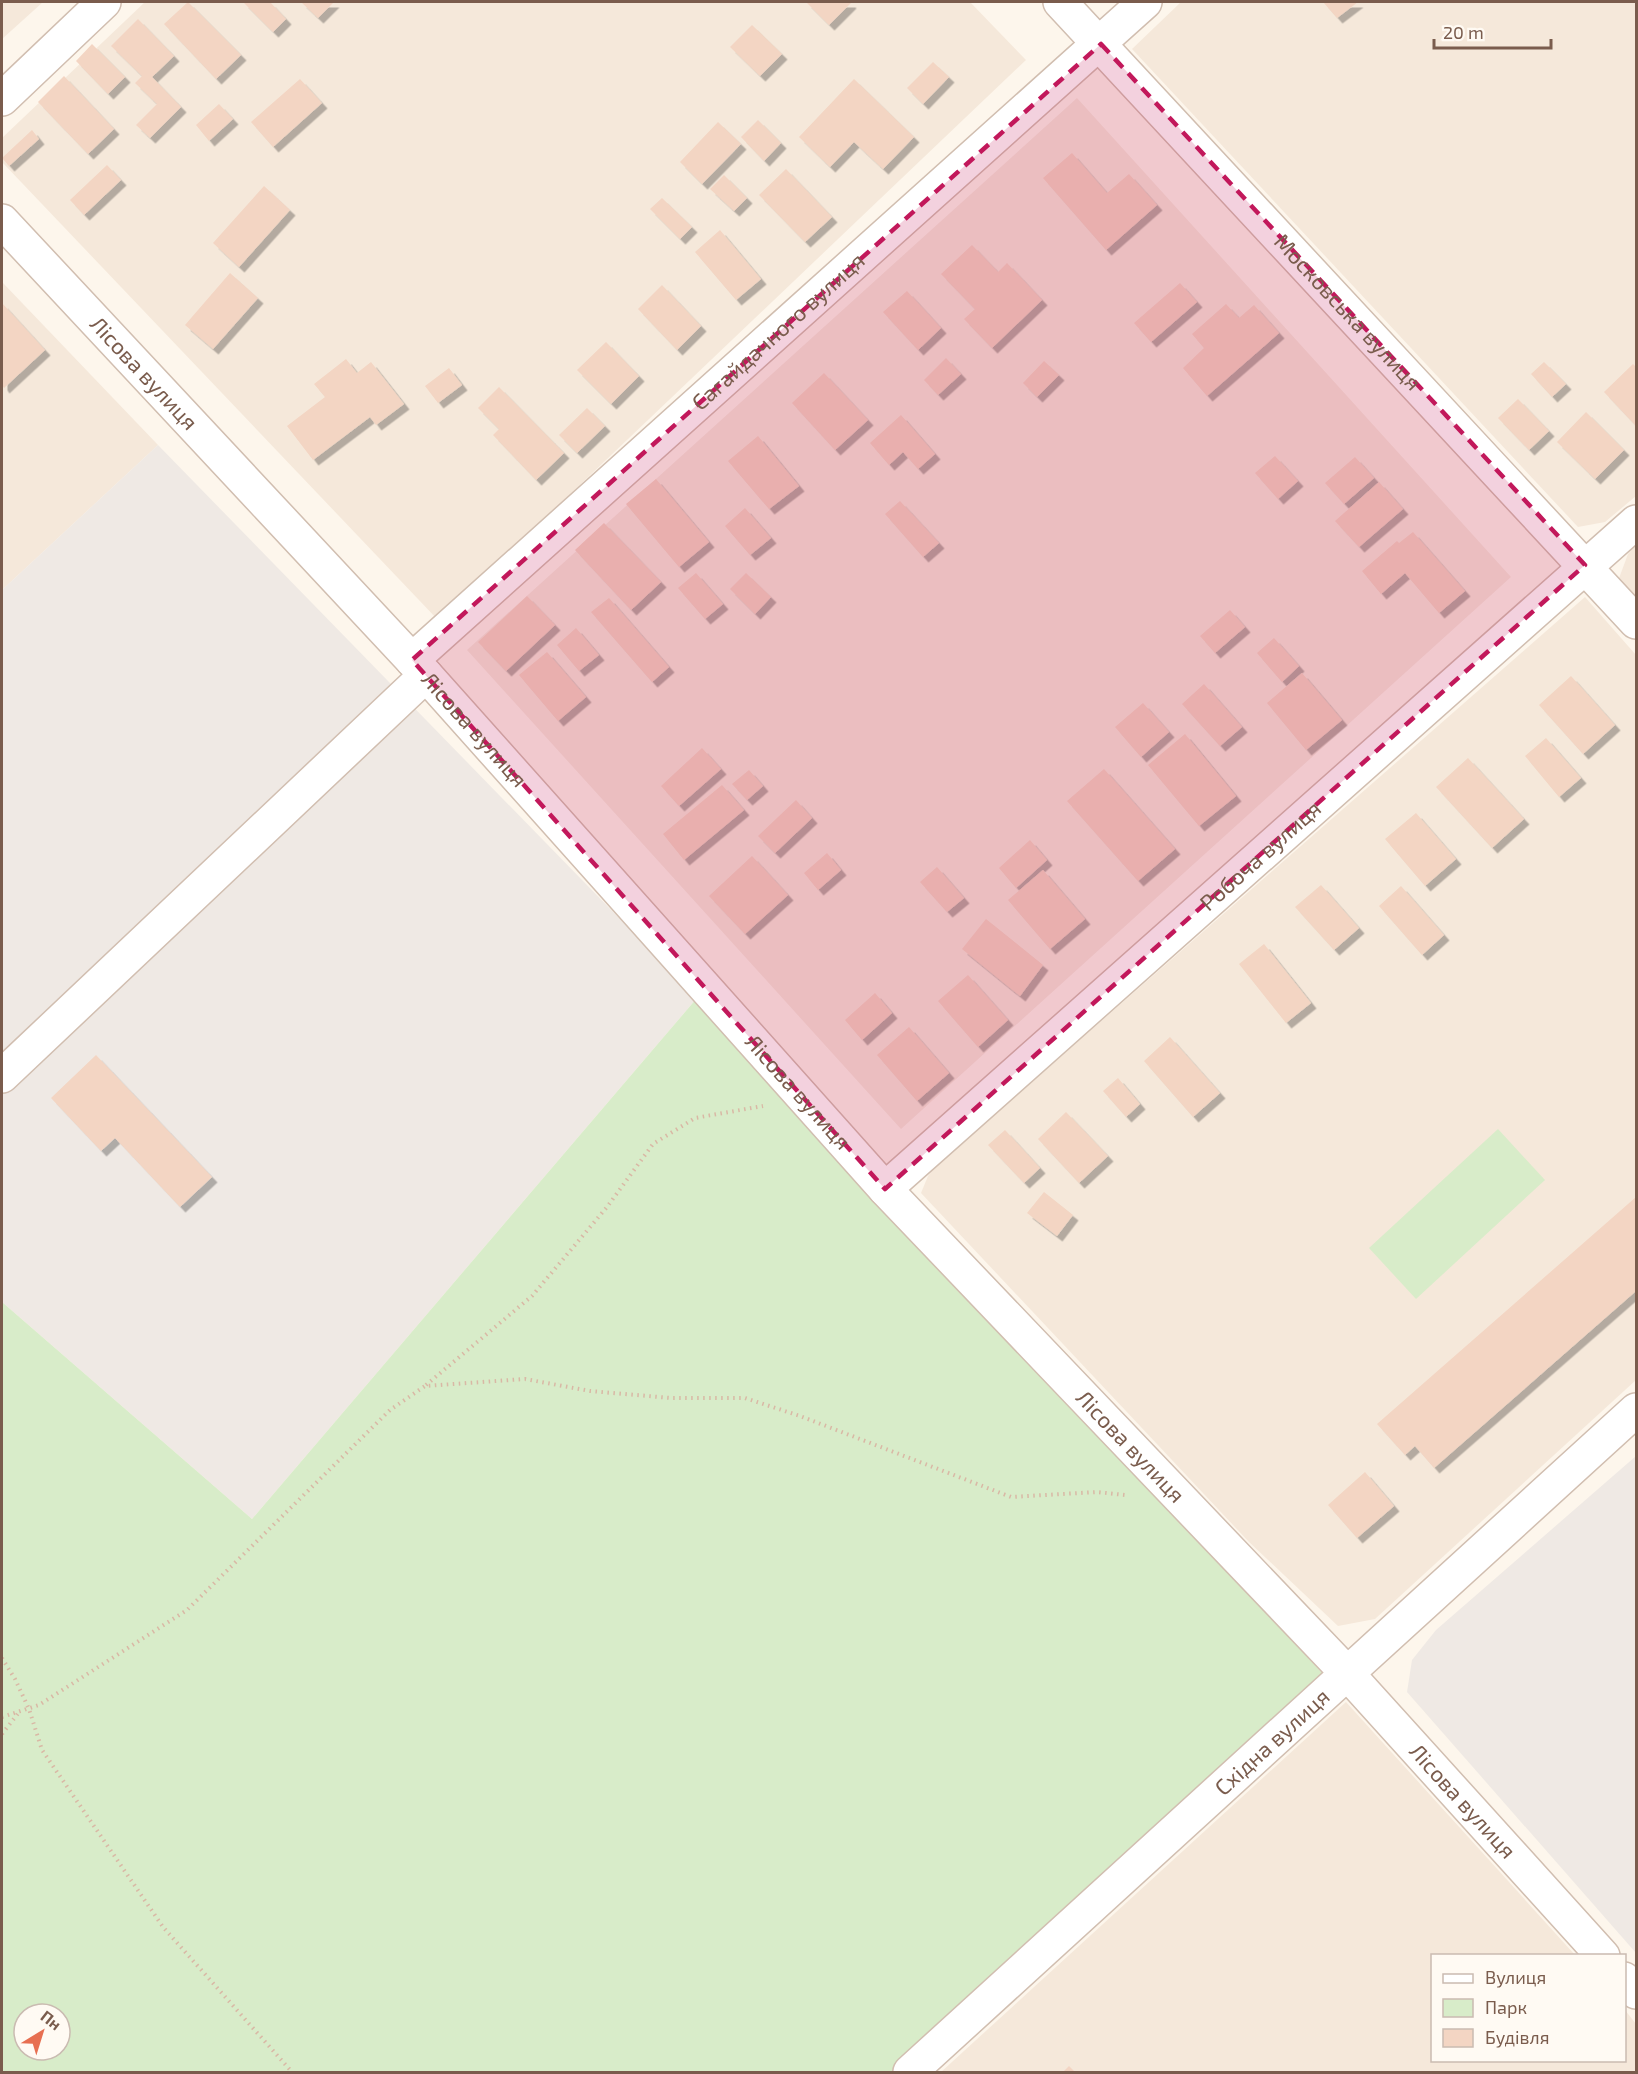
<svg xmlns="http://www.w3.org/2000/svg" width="1638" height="2074" font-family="'Exo 2',sans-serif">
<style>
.residential{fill:#f5e8da}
.industrial{fill:#efe9e4}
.green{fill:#d8ecc9;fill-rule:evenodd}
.building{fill:#f3d5c3;filter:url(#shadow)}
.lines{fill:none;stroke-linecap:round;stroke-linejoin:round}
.minor-casing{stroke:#d1beb0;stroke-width:36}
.path{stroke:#d9b8a5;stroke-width:4;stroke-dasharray:1.5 4.5;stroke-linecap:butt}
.minor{stroke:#fff;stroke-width:33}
.marked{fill:#c2185b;fill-opacity:0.2;stroke:#c2185b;stroke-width:4.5;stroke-dasharray:12 8;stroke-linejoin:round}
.labels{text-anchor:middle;stroke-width:4.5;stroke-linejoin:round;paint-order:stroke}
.street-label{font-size:22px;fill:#7a5c4d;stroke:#fffaf3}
</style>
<defs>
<filter id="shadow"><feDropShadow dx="5.5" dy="5.5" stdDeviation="0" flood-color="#0004"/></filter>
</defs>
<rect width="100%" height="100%" fill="#fdf6ec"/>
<g class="residential">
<polygon points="2,2 43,2 2,39"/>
<polygon points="145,2 970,2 1026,60 438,620 2,162 2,138"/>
<polygon points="1181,2 1636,2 1636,496 1605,522 1578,527 1132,49"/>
<polygon points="1077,98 1511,577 901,1129 467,650"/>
<polygon points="2,282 158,445 2,590"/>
<polygon points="1636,545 1636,602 1618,581 1628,554"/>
<polygon points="1585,597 1636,655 1636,1380 1375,1619 1338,1626 1249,1542 921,1193 928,1176 937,1165"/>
<polygon points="1346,1702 1575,1955 1432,1956 1432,2060 1624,2060 1625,2010 1636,2024 1636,2072 941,2072"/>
</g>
<g class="industrial">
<polygon points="158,445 697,998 252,1519 2,1302 2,590"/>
<polygon points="1636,1456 1636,1953 1407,1692 1412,1660 1436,1630"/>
</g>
<g class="green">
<path d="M697,998L1324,1675L902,2072H2V1302L252,1519ZM24,2014H60V2050H24Z"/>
<polygon points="1498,1129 1545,1180 1416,1299 1369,1248"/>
</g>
<g class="building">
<polygon points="188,2 241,55 216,79 164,24"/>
<polygon points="243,2 270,2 286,19 273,32"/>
<polygon points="301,2 334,2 318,18"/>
<polygon points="806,2 850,2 851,3 829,25"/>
<polygon points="1323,2 1358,2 1337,18"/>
<polygon points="138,19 174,56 152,77 181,107 150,138 136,125 157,104 135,83 142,76 111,46"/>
<polygon points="752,25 782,54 760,76 730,47"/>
<polygon points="92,44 125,77 108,94 76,61"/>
<polygon points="933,62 949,77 923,104 907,88"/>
<polygon points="64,76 114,129 88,154 38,102"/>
<polygon points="300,79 322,103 273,147 251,122"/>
<polygon points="854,79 914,137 883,169 854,142 830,167 799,137"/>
<polygon points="219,104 233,119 209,141 196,125"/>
<polygon points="758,120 781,143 764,161 741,137"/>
<polygon points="718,122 741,144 702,184 680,162"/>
<polygon points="32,130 39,139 9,166 2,158"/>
<polygon points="1072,153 1107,193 1129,174 1157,205 1106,250 1043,178"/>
<polygon points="107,165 121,180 84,215 70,200"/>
<polygon points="786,169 832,217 805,242 759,195"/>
<polygon points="724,175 747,198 734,211 710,189"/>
<polygon points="264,186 290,210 239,267 213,243"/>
<polygon points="662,198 692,227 680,239 650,209"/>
<polygon points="720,230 761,279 736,300 695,252"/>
<polygon points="972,245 998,272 1007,263 1042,300 992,348 964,319 975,309 941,274"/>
<polygon points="230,273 258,298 213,349 185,325"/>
<polygon points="1180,283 1197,302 1151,342 1134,323"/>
<polygon points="662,285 701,326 677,350 638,309"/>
<polygon points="907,291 941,328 918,350 883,312"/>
<polygon points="2,303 45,350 4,388 2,385"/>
<polygon points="1226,304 1239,318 1254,305 1279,333 1207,396 1183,368 1204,348 1192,334"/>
<polygon points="606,342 639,376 611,404 577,370"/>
<polygon points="946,358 961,374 938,395 924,380"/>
<polygon points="346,359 357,373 371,362 404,404 376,425 370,417 313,460 287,426 325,397 314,384"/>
<polygon points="1044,361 1059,375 1037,397 1023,383"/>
<polygon points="1544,362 1566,384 1552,397 1531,374"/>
<polygon points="1633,364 1636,367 1636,426 1604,392"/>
<polygon points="449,368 462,385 438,403 425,386"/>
<polygon points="824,373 868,420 835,450 792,403"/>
<polygon points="499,387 564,453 536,480 493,435 499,429 478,408"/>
<polygon points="1518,399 1549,431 1529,450 1498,418"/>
<polygon points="587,408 605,426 577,453 559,435"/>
<polygon points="1586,412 1624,450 1595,479 1557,442"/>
<polygon points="901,415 935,454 918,469 903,452 889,465 870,443"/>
<polygon points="758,436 799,486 769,509 728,461"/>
<polygon points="1275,456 1298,481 1278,499 1255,473"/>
<polygon points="1355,457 1374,478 1344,504 1325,483"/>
<polygon points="656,479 709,542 679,567 626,504"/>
<polygon points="1379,482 1403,509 1359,547 1335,521"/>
<polygon points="900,501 939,543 923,557 885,514"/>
<polygon points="745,508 771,538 750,555 725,526"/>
<polygon points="604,523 661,582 631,610 575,550"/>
<polygon points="1413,532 1465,591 1439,613 1405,573 1381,594 1362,571 1397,541 1399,543"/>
<polygon points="696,573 723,604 705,619 678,588"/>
<polygon points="746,573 771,597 755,614 730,589"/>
<polygon points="527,596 555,625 506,671 478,642"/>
<polygon points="609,598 669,667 652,682 591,612"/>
<polygon points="1230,610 1245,627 1215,653 1200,636"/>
<polygon points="576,628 599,655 579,671 557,645"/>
<polygon points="1274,638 1299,666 1282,682 1257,653"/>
<polygon points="547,652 586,697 558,721 519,675"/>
<polygon points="1302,673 1342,720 1306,750 1267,703"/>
<polygon points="1571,676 1615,725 1583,754 1539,705"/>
<polygon points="1204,684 1242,727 1220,746 1182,704"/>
<polygon points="1143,703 1169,732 1141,757 1115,727"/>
<polygon points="1185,734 1236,796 1199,826 1148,765"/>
<polygon points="1546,738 1581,778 1559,797 1525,756"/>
<polygon points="702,748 721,769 679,806 661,786"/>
<polygon points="1468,758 1524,819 1492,848 1436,787"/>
<polygon points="1104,769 1175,849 1138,881 1067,801"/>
<polygon points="749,770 763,786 747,800 732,784"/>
<polygon points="722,785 744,810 684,860 663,834"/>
<polygon points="796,800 812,818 775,853 758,836"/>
<polygon points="1416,813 1456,859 1425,886 1385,839"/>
<polygon points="1030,840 1047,860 1016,888 999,868"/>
<polygon points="827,853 841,870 818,890 804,873"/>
<polygon points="752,856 788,895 745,934 709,896"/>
<polygon points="937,867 964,898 947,912 920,882"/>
<polygon points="1043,870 1085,919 1050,949 1008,900"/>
<polygon points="1321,885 1359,928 1334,950 1295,907"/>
<polygon points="1401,886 1444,935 1422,955 1379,906"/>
<polygon points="986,919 1043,965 1020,996 962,949"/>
<polygon points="1264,944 1311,1003 1286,1023 1239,964"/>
<polygon points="968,975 1008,1020 978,1047 938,1001"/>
<polygon points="875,993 892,1013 862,1040 845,1020"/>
<polygon points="909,1027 949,1073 917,1101 877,1055"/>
<polygon points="1170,1037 1220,1093 1193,1117 1144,1061"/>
<polygon points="96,1055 212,1177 180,1207 115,1138 101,1151 51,1098"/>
<polygon points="1118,1078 1140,1104 1126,1117 1103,1091"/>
<polygon points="1066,1112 1108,1156 1079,1183 1038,1139"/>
<polygon points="1005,1130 1040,1168 1024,1183 988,1145"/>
<polygon points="1044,1192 1073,1215 1057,1236 1027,1213"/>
<polygon points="1636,1197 1636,1291 1434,1468 1415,1446 1405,1455 1377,1424"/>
<polygon points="1365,1472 1394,1506 1357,1538 1328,1505"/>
<polygon points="1069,2066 1075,2072 1063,2072"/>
</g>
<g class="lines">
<g class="minor-casing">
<g id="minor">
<path id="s1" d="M1060,2L1636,622"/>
<polyline points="2,99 104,2"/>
<path id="s2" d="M2,221L426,675L885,1189L1346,1672L1603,1956"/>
<path id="s3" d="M412,660L1145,2"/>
<polyline points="2,1076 426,675"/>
<path id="s4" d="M885,1189L1636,522"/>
<polyline points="1624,1979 1636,1992"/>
<path id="s5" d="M910,2072L1636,1410"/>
</g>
</g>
<g class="path">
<polyline points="426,1385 532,1296 607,1207 653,1144 695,1118 763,1106"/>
<polyline points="2,1658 15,1679 29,1709 42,1750 163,1927 292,2072"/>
<polyline points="2,1717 39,1705 187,1610 390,1410 425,1386 525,1379 590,1391 671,1398 745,1398 800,1416 1011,1497 1097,1492 1125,1495"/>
<polyline points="2,1734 20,1711"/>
</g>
<use href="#minor" class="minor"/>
</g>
<path class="marked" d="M1101,44L1585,565L885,1189L412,660Z"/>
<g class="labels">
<g class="street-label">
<text dy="8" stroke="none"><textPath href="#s1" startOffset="423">Московська вулиця</textPath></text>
<text dy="8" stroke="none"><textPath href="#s3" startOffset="492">Сагайдачного вулиця</textPath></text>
<text dy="8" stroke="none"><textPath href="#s2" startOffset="208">Лісова вулиця</textPath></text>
<text dy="8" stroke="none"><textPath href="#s2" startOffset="694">Лісова вулиця</textPath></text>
<text dy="8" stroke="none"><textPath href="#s4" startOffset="502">Робоча вулиця</textPath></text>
<text dy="8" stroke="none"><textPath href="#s2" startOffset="1180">Лісова вулиця</textPath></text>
<text dy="8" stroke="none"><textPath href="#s2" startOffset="1666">Лісова вулиця</textPath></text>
<text dy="8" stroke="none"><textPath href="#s5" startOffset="490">Східна вулиця</textPath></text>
<text dy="8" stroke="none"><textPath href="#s2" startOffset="2152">Лісова вулиця</textPath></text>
</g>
</g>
<rect width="1638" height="2074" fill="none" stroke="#7a5c4d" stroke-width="6"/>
<rect x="1431" y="1954" width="195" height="108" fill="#fffaf3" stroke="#cabbb1" stroke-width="1.5"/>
<rect x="1443" y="1974" width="30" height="9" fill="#ffffff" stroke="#cabbb1" stroke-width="1.5"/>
<text x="1485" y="1984" font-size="18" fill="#7a5c4d">Вулиця</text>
<rect x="1443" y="1999" width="30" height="18" fill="#d8ecc9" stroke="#cabbb1" stroke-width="1.5"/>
<text x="1485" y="2014" font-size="18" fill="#7a5c4d">Парк</text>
<rect x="1443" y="2029" width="30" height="18" fill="#f3d5c3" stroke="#cabbb1" stroke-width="1.5"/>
<text x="1485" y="2044" font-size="18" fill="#7a5c4d">Будівля</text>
<g transform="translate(42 2032) rotate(38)"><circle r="28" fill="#fffaf3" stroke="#cabbb1" stroke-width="1.5"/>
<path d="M0-4.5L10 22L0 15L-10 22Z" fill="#e76f51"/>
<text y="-9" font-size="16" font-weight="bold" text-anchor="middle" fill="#7a5c4d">Пн</text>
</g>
<path d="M1434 39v9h117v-9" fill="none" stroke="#7a5c4d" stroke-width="3"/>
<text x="1443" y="39" font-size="18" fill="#7a5c4d" stroke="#fffaf3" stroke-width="4.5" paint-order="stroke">20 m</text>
</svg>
